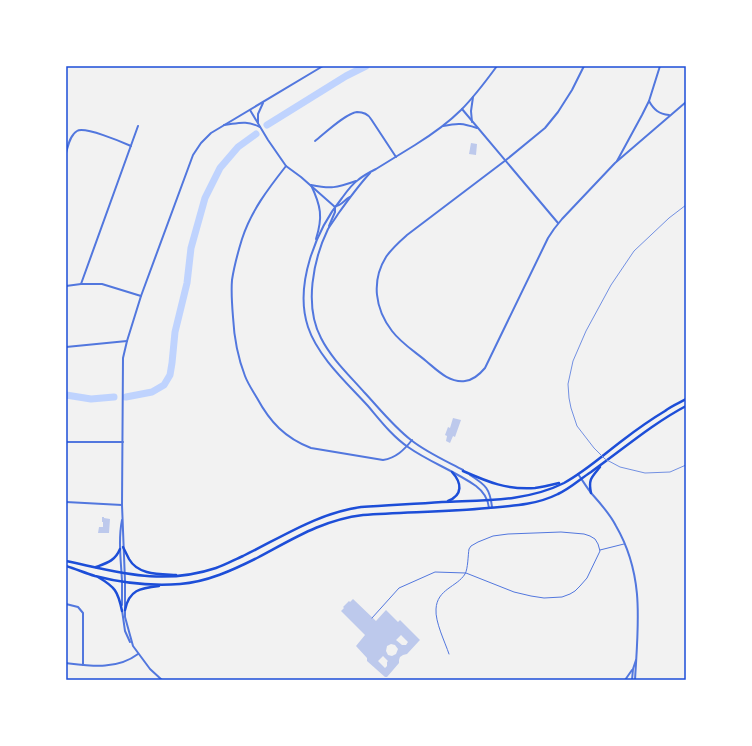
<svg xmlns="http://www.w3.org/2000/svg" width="752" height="746" font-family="'Titillium Web',sans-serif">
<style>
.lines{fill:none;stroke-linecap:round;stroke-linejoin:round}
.river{stroke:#bfd3fe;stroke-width:7}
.building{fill:#bdc9ec;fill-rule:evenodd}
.service{stroke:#5277de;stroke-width:1}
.minor{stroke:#5277de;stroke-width:2}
.tertiary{stroke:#5277de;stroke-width:2}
.secondary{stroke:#1d4ed8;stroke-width:2.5}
.rail{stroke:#7290e2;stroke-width:1}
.neatline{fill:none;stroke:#1d4ed8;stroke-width:1.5}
</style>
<rect width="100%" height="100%" fill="#f2f2f2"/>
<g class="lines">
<g class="river">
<polyline points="267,125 346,76 366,66"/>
<polyline points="66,395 91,399 114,397"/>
<polyline points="126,397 152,392 164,385 170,375 172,363 175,332 187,283 191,248 205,198 220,168 238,147 256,134"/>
</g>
</g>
<g class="building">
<polygon points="471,143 477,144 476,155 469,154"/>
<polygon points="453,418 461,420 455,437 453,436 450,443 446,441 447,436 445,435 448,427 450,428"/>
<polygon points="102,517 104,517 104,518 110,519 109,533 98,533 99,527 103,527 103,522 102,522"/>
<path d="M353,599L376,621L386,610L398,622L400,620L420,640L419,641L407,654L403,655L400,657L399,660V663L387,677H385L367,661V658L356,646L365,635L341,611L344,608L343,607L349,601L350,602ZM401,635L408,642L406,645H402L396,640ZM391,644L395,645L398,649L396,654L392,656L388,655L386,651L387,646ZM383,656L388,661L387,662V666L385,668L378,661Z"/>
</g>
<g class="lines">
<g class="service">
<polyline points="600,550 624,544"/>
<path d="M372,618L399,588L435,572L466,573L514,592L531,596L544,598L562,597L570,594L575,591L580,586L587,578L600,551L598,544L595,539L590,536L584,534L561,532L508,534L493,536L478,542L471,546L469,549C468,555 468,569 465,574C457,587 437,589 436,609C435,622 445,642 449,654"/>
</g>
<g class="minor">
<path d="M584,66L572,90L558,112L545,128L506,160L407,235C399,242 392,248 386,257C371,281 375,309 392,331C401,343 414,351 426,361C437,370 449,383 465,381C474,380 480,374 485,368L548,238L554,229L562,219L615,163L686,102"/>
<path d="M649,101C654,110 659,114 669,115"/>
<polyline points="462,109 558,223"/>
<polyline points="250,110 268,140 286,166 301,177 335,207"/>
<path d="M315,141C324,134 346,113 357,112C363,112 368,114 371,119L396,157"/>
<path d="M66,153C68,146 70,135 77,131C84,126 122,142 131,146"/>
<polyline points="617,161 642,115 649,101 660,66"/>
<path d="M286,166C268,189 251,211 242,239C238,252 234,267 232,280C231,292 232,305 233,317C234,336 238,358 245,376C248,384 253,391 257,398C270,422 285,438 311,448L383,460C396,458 404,450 412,440"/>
<path d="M336,206C342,205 344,200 350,197"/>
<polyline points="329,226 335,212 335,208"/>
<polyline points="81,284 138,126"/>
<polyline points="66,286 81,284 102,284 141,296"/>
<polyline points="66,442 123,442"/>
<path d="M578,474C583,481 587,488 592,494C601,504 610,514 616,526C645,576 638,625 635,680"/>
<polyline points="66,502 122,505"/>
<polyline points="125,581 125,617 133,646 150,669 162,680"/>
<polyline points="66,604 78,607 83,613 83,665"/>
<polyline points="122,605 122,582"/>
<polyline points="122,610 125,631 130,642"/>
<path d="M66,663C91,666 117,670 138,654"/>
<polyline points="625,680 632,670"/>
<polyline points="632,680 633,669 636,660"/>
</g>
<g class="tertiary">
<polyline points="472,122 471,111 473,97"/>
<polyline points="258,123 258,114 263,103"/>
<path d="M224,125C240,123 245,120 260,127"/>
<path d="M443,126C458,123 462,123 477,128"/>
<path d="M370,173C358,186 348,200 338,214C335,219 331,224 328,229C313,260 304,306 321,338C331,358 349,375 364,392C379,408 393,426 411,440C426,452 446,461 463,470"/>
<path d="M311,185C321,206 323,217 316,239"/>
<path d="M311,185C331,189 336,188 356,181"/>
<polyline points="66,347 127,341"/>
<path d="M470,475C486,485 490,489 492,507"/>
<path d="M489,508C488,498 484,492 476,486C455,471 429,462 408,447C392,436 380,420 368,406C347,383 318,357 308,327C294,285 316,230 342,198C347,191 352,184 358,180C364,175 370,172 376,169C389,161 402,153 415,145C431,135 447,124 461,110C474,97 486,81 497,66"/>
<path d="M122,581C121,561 118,540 122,520"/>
<polyline points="125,581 122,505 123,358 127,341 141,296 193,155 201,143 211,133 323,66"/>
</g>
<g class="secondary">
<path d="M463,471C488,482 507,490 535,488C543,487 551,485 559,483"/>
<path d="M591,493C588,479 592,477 600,467"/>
<path d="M448,501C463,495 462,483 452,472"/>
<path d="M123,547C125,551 127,555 129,559C138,575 159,574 176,575"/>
<path d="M66,561C119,572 162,586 216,568C225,565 234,560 243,556C282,537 318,513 361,507C388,505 415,504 442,502C484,500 526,502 564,483C586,471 603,455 623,440C636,430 650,420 665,411C671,406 679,403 686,399"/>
<path d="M66,566C76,569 85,573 95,576C122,583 152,586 180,584C207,582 233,570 257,558C293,539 322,520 363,515C405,512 446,512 488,508C512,506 536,505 558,494C571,488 580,479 591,472C622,450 652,424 686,406"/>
<path d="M96,567C107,563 115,561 120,549"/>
<path d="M98,577C115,587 118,591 122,611"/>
<path d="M125,610C129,590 140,588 159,586"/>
</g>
<polyline class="rail" points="686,205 669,218 634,251 611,285 586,331 573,361 568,384 569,398 571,408 577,426 594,448 605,459 620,467 645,473 670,472 686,465"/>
</g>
<rect width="752" height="746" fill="none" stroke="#ffffff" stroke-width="134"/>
<rect x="67" y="67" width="618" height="612" class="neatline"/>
</svg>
